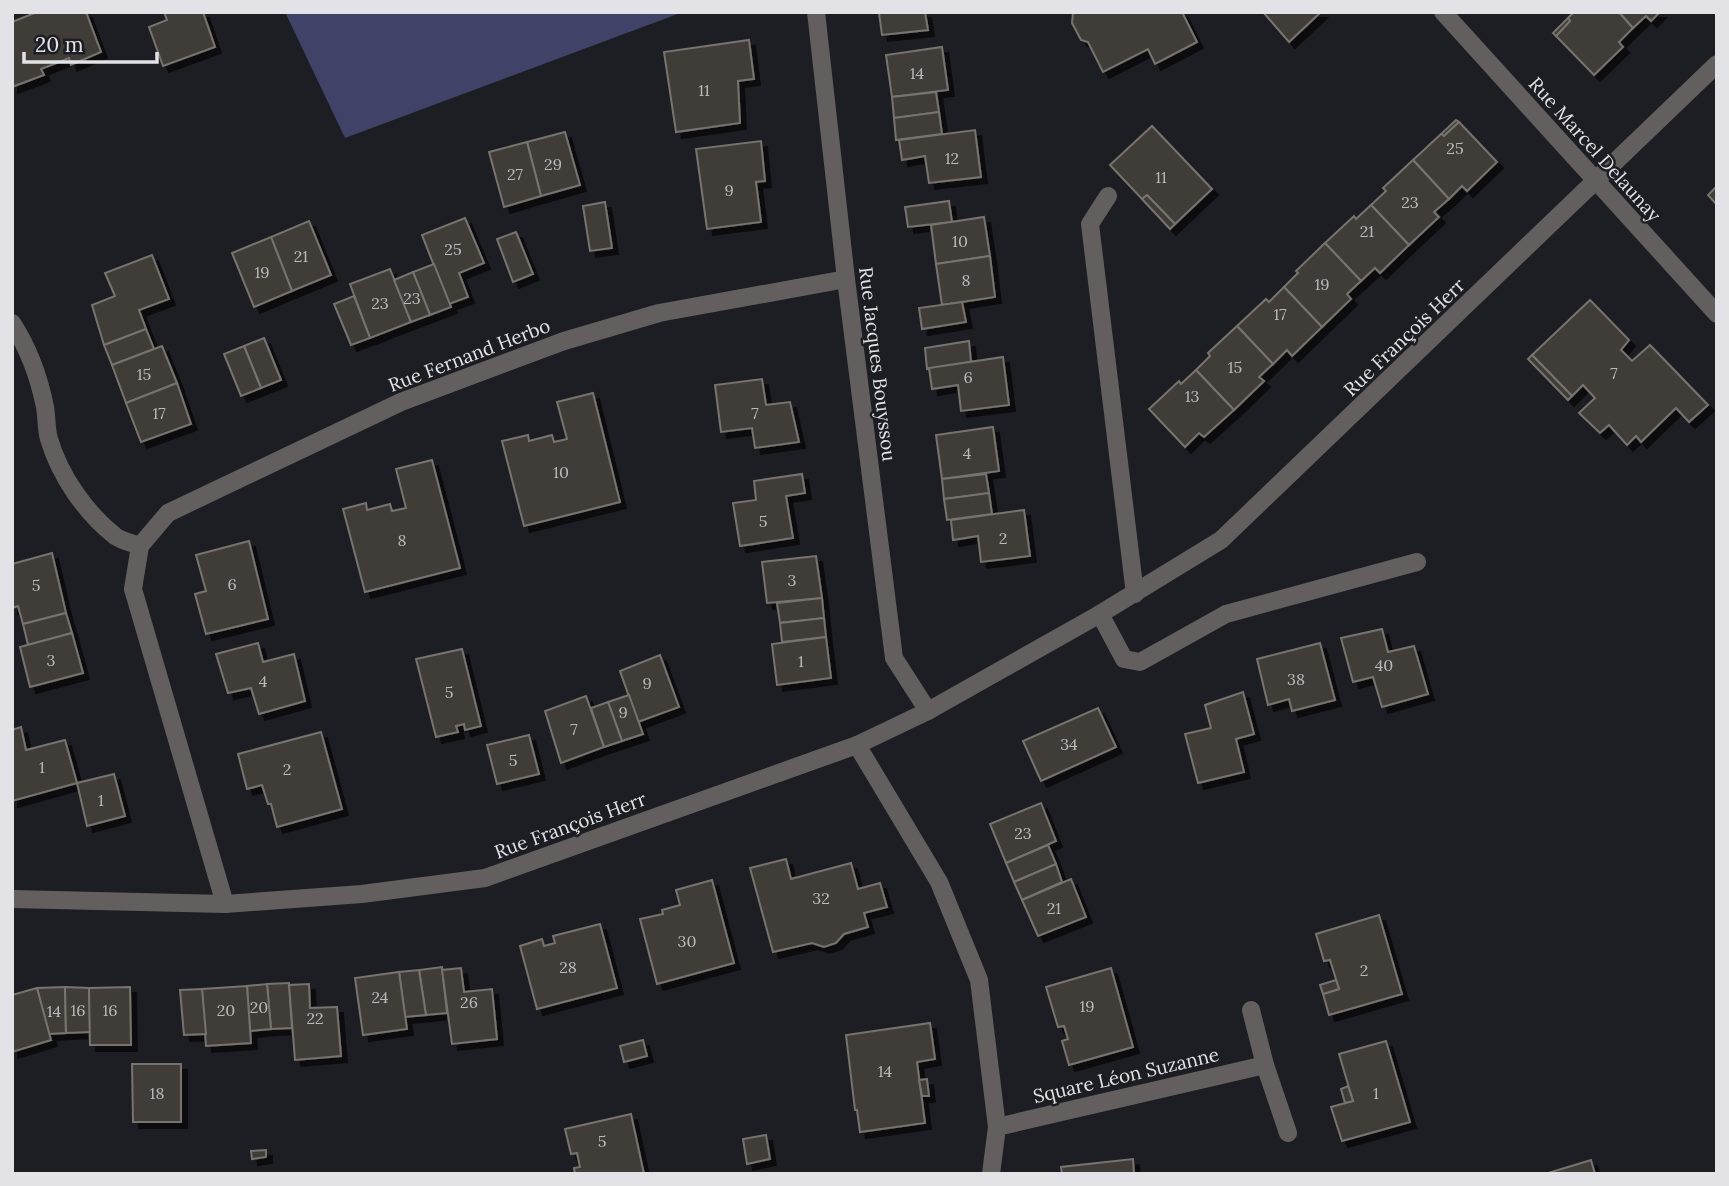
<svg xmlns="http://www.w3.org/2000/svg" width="1729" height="1186" font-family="Lora,serif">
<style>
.grass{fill:#404267}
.building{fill:#413d38;stroke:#77736e;stroke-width:2;filter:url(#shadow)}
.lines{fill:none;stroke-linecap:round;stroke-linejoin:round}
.lane{stroke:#635f5f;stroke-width:18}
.street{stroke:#635f5f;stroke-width:18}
.labels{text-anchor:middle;stroke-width:5;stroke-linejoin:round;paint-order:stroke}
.number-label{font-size:16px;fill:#bababb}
.street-label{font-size:19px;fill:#e3e3e7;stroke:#1d1e23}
</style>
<defs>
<filter id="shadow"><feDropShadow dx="6" dy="6" stdDeviation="0" flood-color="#0009"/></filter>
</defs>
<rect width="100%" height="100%" fill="#1d1e23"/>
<polygon class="grass" points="285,12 683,12 345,138"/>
<g class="building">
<polygon points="37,12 86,12 101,52 71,65 69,58 41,69 44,75 12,87 12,22"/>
<polygon points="164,12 203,12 215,47 163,66 149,27 167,20"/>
<polygon points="925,12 928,30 882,35 879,13"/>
<polygon points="1073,12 1182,12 1197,42 1155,64 1148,49 1103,72 1088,42 1081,40 1072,23"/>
<polygon points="1263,12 1321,12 1289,42"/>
<polygon points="1574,12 1619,12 1633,28 1619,42 1623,47 1594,75 1556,36 1570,21 1568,18"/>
<polygon points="1619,12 1660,12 1651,21 1646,16 1633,28"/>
<polygon points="1568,18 1570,21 1556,36 1553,33"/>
<polygon points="749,40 754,79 738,81 740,123 676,132 664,52"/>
<polygon points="942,47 948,90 892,97 886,55"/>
<polygon points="936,92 939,112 894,118 892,97"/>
<polygon points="939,112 942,134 896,140 894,118"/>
<polygon points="1456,120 1459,122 1444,136 1441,134"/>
<polygon points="1459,122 1497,162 1467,191 1462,186 1449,199 1413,160 1441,134 1444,136"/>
<polygon points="1152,126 1212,189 1175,224 1147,195 1142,199 1110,165"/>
<polygon points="975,130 981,177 929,183 925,156 902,160 899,140"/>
<polygon points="565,132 580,185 541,196 527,142"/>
<polygon points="761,141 765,181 756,182 761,222 707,229 696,149"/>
<polygon points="527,142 541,196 504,207 489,152"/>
<polygon points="1413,160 1449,199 1434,212 1439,217 1409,245 1371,205 1386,191 1383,188"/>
<polygon points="1717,186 1717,205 1708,195"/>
<polygon points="1147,195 1175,224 1170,229 1142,199"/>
<polygon points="949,201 952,222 908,227 905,207"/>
<polygon points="605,202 612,248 590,251 583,206"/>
<polygon points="1371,205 1409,245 1380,273 1375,268 1361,281 1325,243 1354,216 1356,219"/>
<polygon points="984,217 990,256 936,264 931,225"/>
<polygon points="465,218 484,263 459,273 468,297 449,304 422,235"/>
<polygon points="309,221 331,275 292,291 271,237"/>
<polygon points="516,232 533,274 513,282 497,239"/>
<polygon points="271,237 292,291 254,307 232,253"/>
<polygon points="1325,243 1361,281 1347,294 1351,299 1322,327 1284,287 1298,273 1296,271"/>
<polygon points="152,255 169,299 139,310 146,329 104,345 92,305 115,296 105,273"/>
<polygon points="990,256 995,297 942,305 936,264"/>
<polygon points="434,264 451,307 430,315 413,272"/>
<polygon points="390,269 411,322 370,338 350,284"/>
<polygon points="413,272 430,315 411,322 394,280"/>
<polygon points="1284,287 1322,327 1292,356 1287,350 1273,364 1237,326 1266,299 1269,302"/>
<polygon points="354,296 370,338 351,345 334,304"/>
<polygon points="1590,300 1629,340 1621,350 1632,361 1650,345 1708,405 1689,422 1676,408 1641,442 1636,436 1627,445 1609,425 1600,433 1579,413 1595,398 1583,385 1572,396 1532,355"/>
<polygon points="962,302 966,322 922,329 919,308"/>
<polygon points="1237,326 1273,364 1259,377 1264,381 1234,410 1196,370 1210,356 1208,353"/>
<polygon points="146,329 154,349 112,365 104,345"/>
<polygon points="264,338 281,380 261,388 244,346"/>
<polygon points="969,341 971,362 927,369 925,348"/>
<polygon points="162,346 177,383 126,403 112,365"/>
<polygon points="244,346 261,388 241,396 224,354"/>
<polygon points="1532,355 1572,396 1568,400 1528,359"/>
<polygon points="1003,357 1009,405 961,411 958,385 932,389 929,368"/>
<polygon points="1196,370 1234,410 1204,437 1199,433 1185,447 1149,409 1179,381 1181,384"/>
<polygon points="762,379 766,405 790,402 799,442 755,448 752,428 721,432 715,385"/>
<polygon points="177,383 191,424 141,442 126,403"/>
<polygon points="593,393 620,502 524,526 502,441 528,435 529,441 552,435 554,442 567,439 557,402"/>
<polygon points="993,427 999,471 942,479 936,435"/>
<polygon points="432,460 460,568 365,592 343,509 366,503 367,510 390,504 392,511 406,508 396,469"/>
<polygon points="802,474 805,493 786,496 793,538 740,546 733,503 756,500 754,481"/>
<polygon points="986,474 989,493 944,499 942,479"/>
<polygon points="989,493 992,514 947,520 944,499"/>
<polygon points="1024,510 1030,556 981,562 978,536 953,540 951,520"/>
<polygon points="249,541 268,619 206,634 195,594 206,591 196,555"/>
<polygon points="52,553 66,613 23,624 18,606 12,608 12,564"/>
<polygon points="816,556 822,598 767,603 762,562"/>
<polygon points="822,598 824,618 780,623 777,603"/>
<polygon points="66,613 72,633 28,645 23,624"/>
<polygon points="824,618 826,637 782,642 780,623"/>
<polygon points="1382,629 1388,652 1414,646 1428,694 1382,707 1373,677 1353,682 1341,638"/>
<polygon points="72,633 83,673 30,687 20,647"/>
<polygon points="826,637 831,678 777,685 772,644"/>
<polygon points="258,643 263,662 294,654 305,701 259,714 251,688 228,693 216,654"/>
<polygon points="1320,643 1335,700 1292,711 1289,699 1268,705 1257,659"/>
<polygon points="462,649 481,726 465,730 464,724 456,726 458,732 436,737 416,659"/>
<polygon points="660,655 679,707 638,722 620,671"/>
<polygon points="1243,692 1254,734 1236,739 1244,772 1198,783 1185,734 1211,728 1205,705"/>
<polygon points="629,695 643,734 622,741 608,702"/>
<polygon points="586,696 604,747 561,763 545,711"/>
<polygon points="608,702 622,741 604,747 591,708"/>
<polygon points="1098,708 1116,747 1041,781 1023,741"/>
<polygon points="21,727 26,750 65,740 77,783 12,801 12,730"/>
<polygon points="321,732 342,809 277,827 271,804 268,804 262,785 247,789 238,754"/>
<polygon points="529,735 539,774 497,784 487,745"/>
<polygon points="114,774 125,816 87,826 77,783"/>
<polygon points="1041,803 1056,841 1006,863 990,824"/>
<polygon points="1048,845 1056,864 1014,882 1006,863"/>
<polygon points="786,859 791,879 851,863 858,889 880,883 887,907 864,913 868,927 844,934 836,943 824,947 812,943 773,952 750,868"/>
<polygon points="1056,864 1062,882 1022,900 1014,882"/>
<polygon points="1071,879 1086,917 1038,936 1022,900"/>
<polygon points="712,880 734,963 657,984 640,919 663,914 662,910 680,905 676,890"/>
<polygon points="1379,915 1402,994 1329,1015 1323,994 1339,989 1330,960 1324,961 1316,934"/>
<polygon points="600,924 617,988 537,1009 520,946 542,939 544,946 555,943 553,936"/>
<polygon points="442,967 447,1013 426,1015 419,970"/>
<polygon points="461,968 464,992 492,989 497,1039 452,1044 442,970"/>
<polygon points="1111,968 1133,1047 1069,1065 1062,1041 1068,1039 1064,1026 1058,1027 1046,987"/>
<polygon points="419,970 426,1015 405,1017 399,972"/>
<polygon points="399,972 407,1029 363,1035 355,978"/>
<polygon points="1336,980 1339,989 1323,994 1320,985"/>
<polygon points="289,983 292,1028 271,1029 267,984"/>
<polygon points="267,984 271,1029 250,1031 247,986"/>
<polygon points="309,984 310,1008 337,1007 341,1056 295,1060 289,985"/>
<polygon points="247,986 251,1043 206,1046 202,989"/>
<polygon points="65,987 66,1033 49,1034 37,988"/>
<polygon points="65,987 89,988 90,1032 66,1033"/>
<polygon points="130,987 131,1045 90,1045 89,988"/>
<polygon points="37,988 51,1040 12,1052 12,995"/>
<polygon points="202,989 206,1034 184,1035 180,990"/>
<polygon points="930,1023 935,1059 917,1062 925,1123 860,1132 857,1110 855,1110 846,1035"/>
<polygon points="643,1040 647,1056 624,1062 620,1046"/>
<polygon points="1386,1041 1410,1122 1342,1141 1331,1107 1353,1101 1339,1054"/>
<polygon points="132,1064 181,1064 181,1122 133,1122"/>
<polygon points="927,1079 929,1096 922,1096 919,1080"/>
<polygon points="1348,1086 1353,1101 1345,1103 1341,1089"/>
<polygon points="631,1114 644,1174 575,1174 574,1168 580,1167 577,1153 571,1154 565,1129"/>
<polygon points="766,1135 770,1159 747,1164 743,1139"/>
<polygon points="266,1150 266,1157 252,1159 251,1151"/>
<polygon points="1133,1159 1134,1174 1062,1174 1061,1167"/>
<polygon points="1591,1160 1595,1174 1545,1174"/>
</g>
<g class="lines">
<polyline class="lane" points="1108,196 1090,224 1135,594"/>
<g class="street">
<polyline points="816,12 846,279 894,658 928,711"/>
<polyline points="1443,12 1717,314"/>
<path d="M12,323C29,349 39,377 45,407C47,418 46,429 49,439C60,476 85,512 115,536C122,541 132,543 140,546"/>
<polyline points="1100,614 1124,659 1140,662 1226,614 1417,562"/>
<polyline points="857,745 939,882 979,980 997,1127 991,1174"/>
<polyline points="12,899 225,904 362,894 485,878 857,745 928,711 1100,614 1221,540 1717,64"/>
<polyline points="225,904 133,589 140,546 168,513 401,402 564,341 659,313 846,279"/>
<polyline points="1251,1010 1265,1065 1288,1133"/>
<polyline points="997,1127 1265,1065"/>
</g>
</g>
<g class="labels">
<g class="number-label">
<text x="917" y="79">14</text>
<text x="704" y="96">11</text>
<text x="1455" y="154">25</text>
<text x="952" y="164">12</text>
<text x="553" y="170">29</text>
<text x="515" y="180">27</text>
<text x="1161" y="183">11</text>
<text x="729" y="196">9</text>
<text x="1410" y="208">23</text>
<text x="1367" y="237">21</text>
<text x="960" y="247">10</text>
<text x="453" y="255">25</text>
<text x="301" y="262">21</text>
<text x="262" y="278">19</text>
<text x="966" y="286">8</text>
<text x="1322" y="290">19</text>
<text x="412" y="304">23</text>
<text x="380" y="309">23</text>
<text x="1280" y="320">17</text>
<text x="1235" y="373">15</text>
<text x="1614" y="379">7</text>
<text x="144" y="380">15</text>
<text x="968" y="383">6</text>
<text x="1192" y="402">13</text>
<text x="159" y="419">17</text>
<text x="755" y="419">7</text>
<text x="967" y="459">4</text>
<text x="561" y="478">10</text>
<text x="763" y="527">5</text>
<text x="1003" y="544">2</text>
<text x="402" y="546">8</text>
<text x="792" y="586">3</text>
<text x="232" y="590">6</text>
<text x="36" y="591">5</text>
<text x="51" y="666">3</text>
<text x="801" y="667">1</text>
<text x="1384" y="671">40</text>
<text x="1296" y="685">38</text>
<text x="263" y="687">4</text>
<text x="647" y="689">9</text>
<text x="449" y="698">5</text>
<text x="623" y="718">9</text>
<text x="574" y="735">7</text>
<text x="1069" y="750">34</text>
<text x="513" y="766">5</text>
<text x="42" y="773">1</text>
<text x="287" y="775">2</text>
<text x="101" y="806">1</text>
<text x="1023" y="839">23</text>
<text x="821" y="904">32</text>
<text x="1054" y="914">21</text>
<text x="687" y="947">30</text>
<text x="568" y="973">28</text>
<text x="1364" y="976">2</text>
<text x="380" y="1003">24</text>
<text x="469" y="1008">26</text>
<text x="1087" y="1012">19</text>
<text x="259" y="1013">20</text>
<text x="78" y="1016">16</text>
<text x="110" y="1016">16</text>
<text x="226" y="1016">20</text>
<text x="54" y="1017">14</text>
<text x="315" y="1024">22</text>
<text x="885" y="1077">14</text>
<text x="157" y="1099">18</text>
<text x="1376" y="1099">1</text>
<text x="602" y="1147">5</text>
</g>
<g class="street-label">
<text transform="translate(1595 149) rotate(48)" y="7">Rue Marcel Delaunay</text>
<text transform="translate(1404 337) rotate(-44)" y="7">Rue François Herr</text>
<text transform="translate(469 355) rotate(-21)" y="7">Rue Fernand Herbo</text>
<text transform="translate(878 364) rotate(83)" y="7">Rue Jacques Bouyssou</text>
<text transform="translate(570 825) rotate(-20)" y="7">Rue François Herr</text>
<text transform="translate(1126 1075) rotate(-13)" y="7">Square Léon Suzanne</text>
</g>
</g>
<rect width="1729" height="1186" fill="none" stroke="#e3e3e7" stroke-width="28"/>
<path d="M24 52v10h133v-10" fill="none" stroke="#e3e3e7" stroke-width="3.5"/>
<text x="35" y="52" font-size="21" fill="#e3e3e7" stroke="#1d1e23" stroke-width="5" paint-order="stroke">20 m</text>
</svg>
